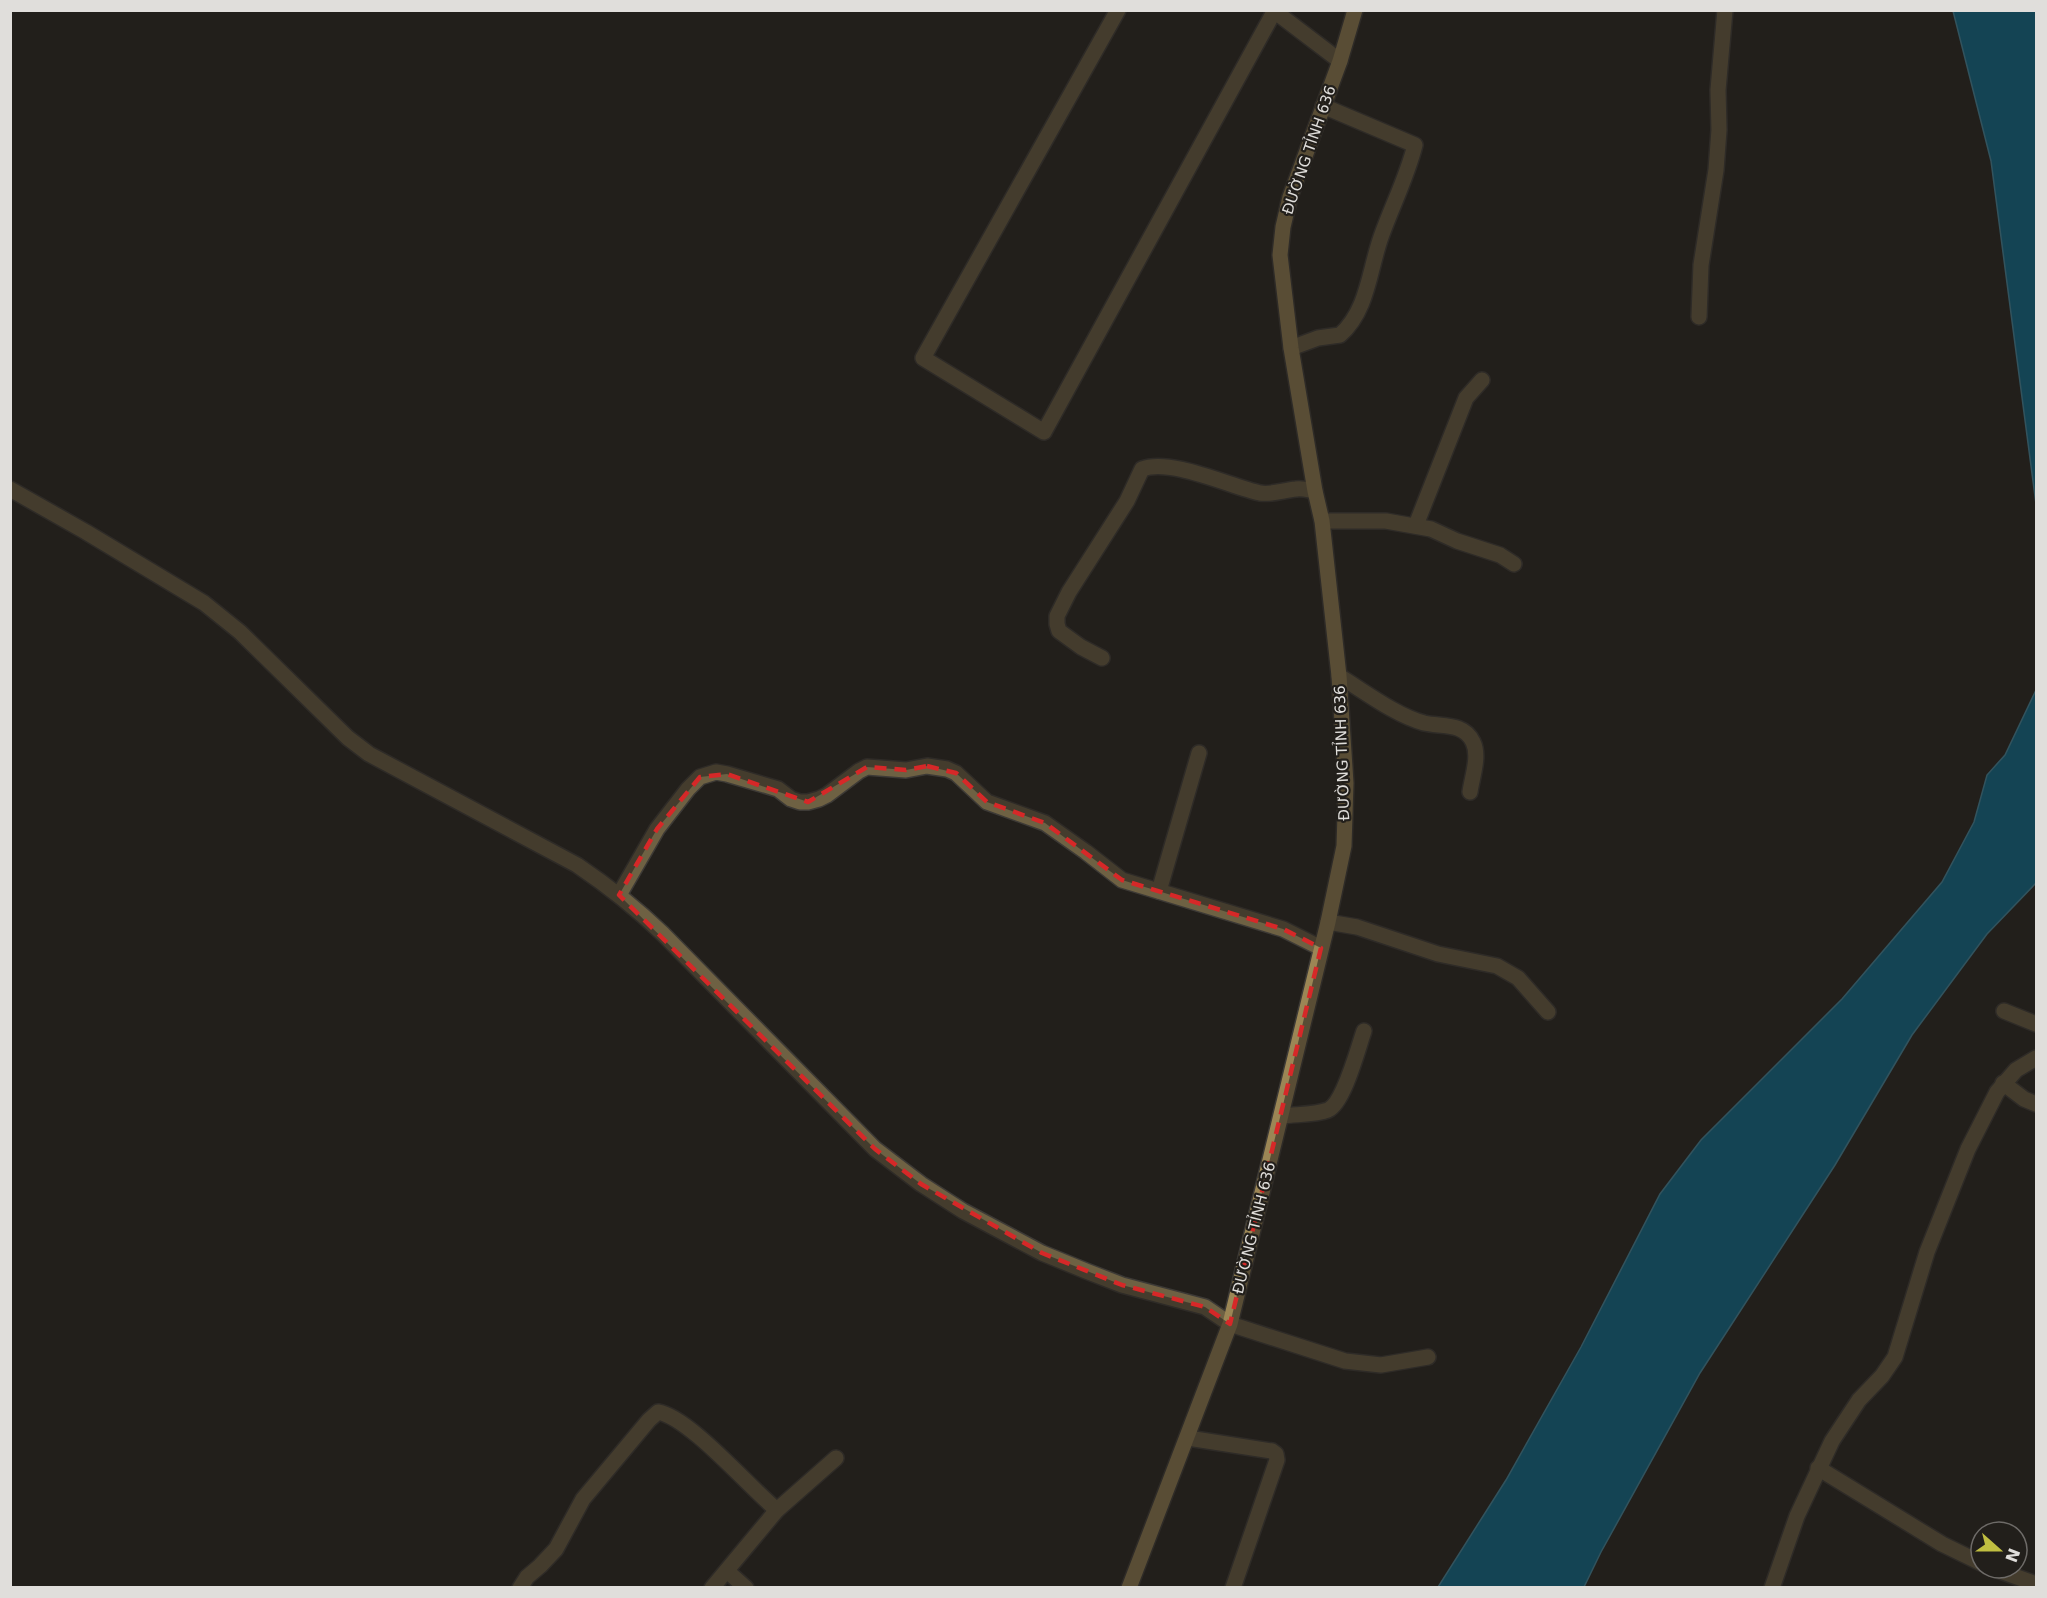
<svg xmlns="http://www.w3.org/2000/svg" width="2047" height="1598" font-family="'DejaVu Sans',sans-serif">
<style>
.water{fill:#03729a;stroke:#4592ae;stroke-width:1.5}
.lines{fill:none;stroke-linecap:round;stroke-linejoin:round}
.minor-casing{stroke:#3d3a36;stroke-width:18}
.secondary-casing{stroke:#3d3a36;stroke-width:18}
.minor{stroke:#6e6143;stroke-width:15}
.secondary{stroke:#9b8655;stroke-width:15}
.marked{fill:none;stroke:#d62828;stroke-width:4.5;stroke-dasharray:12 8;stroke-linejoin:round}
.labels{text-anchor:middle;stroke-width:4.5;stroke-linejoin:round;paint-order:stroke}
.street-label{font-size:15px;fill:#e0dedb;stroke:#221f1b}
</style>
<rect width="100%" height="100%" fill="#221f1b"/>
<g class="water">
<polygon points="1953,11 2036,11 2036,504 1991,161"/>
<polygon points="2036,690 2036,883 1987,934 1912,1035 1835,1165 1700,1373 1601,1552 1584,1587 1438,1587 1506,1480 1581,1347 1660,1194 1701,1140 1842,999 1942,882 1974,822 1987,775 2005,755"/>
</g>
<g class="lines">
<g class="minor-casing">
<g id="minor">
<polyline points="1118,10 923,358 1044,432 1275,10"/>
<polyline points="1273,10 1340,61"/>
<polyline points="1699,317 1701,265 1716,170 1719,130 1718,90 1725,10"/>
<path d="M1291,348L1318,338L1340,335C1368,310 1369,271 1381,237C1392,206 1407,177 1415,145L1323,106"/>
<path d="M10,489L86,532L204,603L240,632L348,738L369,754L577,865C608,886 636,908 663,934L875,1149L921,1184L963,1211L1042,1253L1086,1271L1122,1285L1205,1307L1230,1324L1345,1361L1381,1365L1428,1357"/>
<polyline points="1322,521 1386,521 1431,529 1457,541 1500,555 1514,564"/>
<polyline points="1416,525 1466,398 1482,380"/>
<path d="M1102,658L1081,647L1059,631L1057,624V616L1069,592L1127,501L1142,469C1171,458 1229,486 1260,493C1272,495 1284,490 1296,489C1302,488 1309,490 1315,491"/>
<path d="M1339,676C1364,691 1395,715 1424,723C1441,727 1464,722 1473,742C1480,756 1472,777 1470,792"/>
<polyline points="1159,891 1199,753"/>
<polyline points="619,895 657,829 688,789 700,777 716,772 727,774 778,789 791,799 800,802 808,802 819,799 827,795 859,771 867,767 906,770 927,766 947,769 956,773 987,802 1045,823 1086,852 1122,880 1283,929 1321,948"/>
<polyline points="1328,922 1357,927 1438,954 1497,966 1518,978 1548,1012"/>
<polyline points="2004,1011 2036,1024"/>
<polyline points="2003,1083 2024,1099 2036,1104"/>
<path d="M1282,1116C1296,1114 1315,1115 1328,1110C1344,1103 1358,1048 1364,1031"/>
<polyline points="1188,1438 1272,1451 1276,1454 1277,1460 1233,1588"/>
<polyline points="1818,1468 1942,1544 1981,1563"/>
<polyline points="1992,1568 2036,1584"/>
<polyline points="727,1571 746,1588"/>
<path d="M520,1588L527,1577L540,1566L556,1549L583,1499L649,1420L658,1412C689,1417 749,1487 777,1510"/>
<polyline points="712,1588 777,1510 836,1458"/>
<polyline points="1772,1588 1797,1516 1832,1441 1859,1400 1882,1376 1895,1357 1927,1252 1968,1149 1997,1092 2016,1070 2036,1058"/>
</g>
</g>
<g class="secondary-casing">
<polyline id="secondary" points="1129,1588 1230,1324 1328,922 1344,846 1346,783 1339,676 1322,521 1315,491 1291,348 1280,255 1283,227 1290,197 1340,61 1355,10"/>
</g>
<use href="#minor" class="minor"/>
<use href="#secondary" class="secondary"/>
</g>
<path d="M0 0H2047V1598H0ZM927,766L956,773L987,802L1045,823L1122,880L1283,929L1321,948L1230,1324L1205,1307L1122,1285L1042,1253L921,1184L875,1149L619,895L657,829L700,777L727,774L808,802L867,767L906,770Z" fill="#221f1b" fill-opacity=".55" fill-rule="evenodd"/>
<path class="marked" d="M927,766L956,773L987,802L1045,823L1122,880L1283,929L1321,948L1230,1324L1205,1307L1122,1285L1042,1253L921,1184L875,1149L619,895L657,829L700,777L727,774L808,802L867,767L906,770Z"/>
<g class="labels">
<g class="street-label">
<text transform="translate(1309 150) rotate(-71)" y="5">ĐƯỜNG TỈNH 636</text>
<text transform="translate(1342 753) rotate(-92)" y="5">ĐƯỜNG TỈNH 636</text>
<text transform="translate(1254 1228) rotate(-76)" y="5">ĐƯỜNG TỈNH 636</text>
</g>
</g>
<rect width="2047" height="1598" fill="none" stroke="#e0dedb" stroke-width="24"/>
<g transform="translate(1999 1550) rotate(111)"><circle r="28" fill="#221f1b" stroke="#6e6b68" stroke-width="1.5"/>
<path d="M0-4.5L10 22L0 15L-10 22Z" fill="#c0be41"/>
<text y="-9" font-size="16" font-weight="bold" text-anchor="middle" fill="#e0dedb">N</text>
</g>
</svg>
